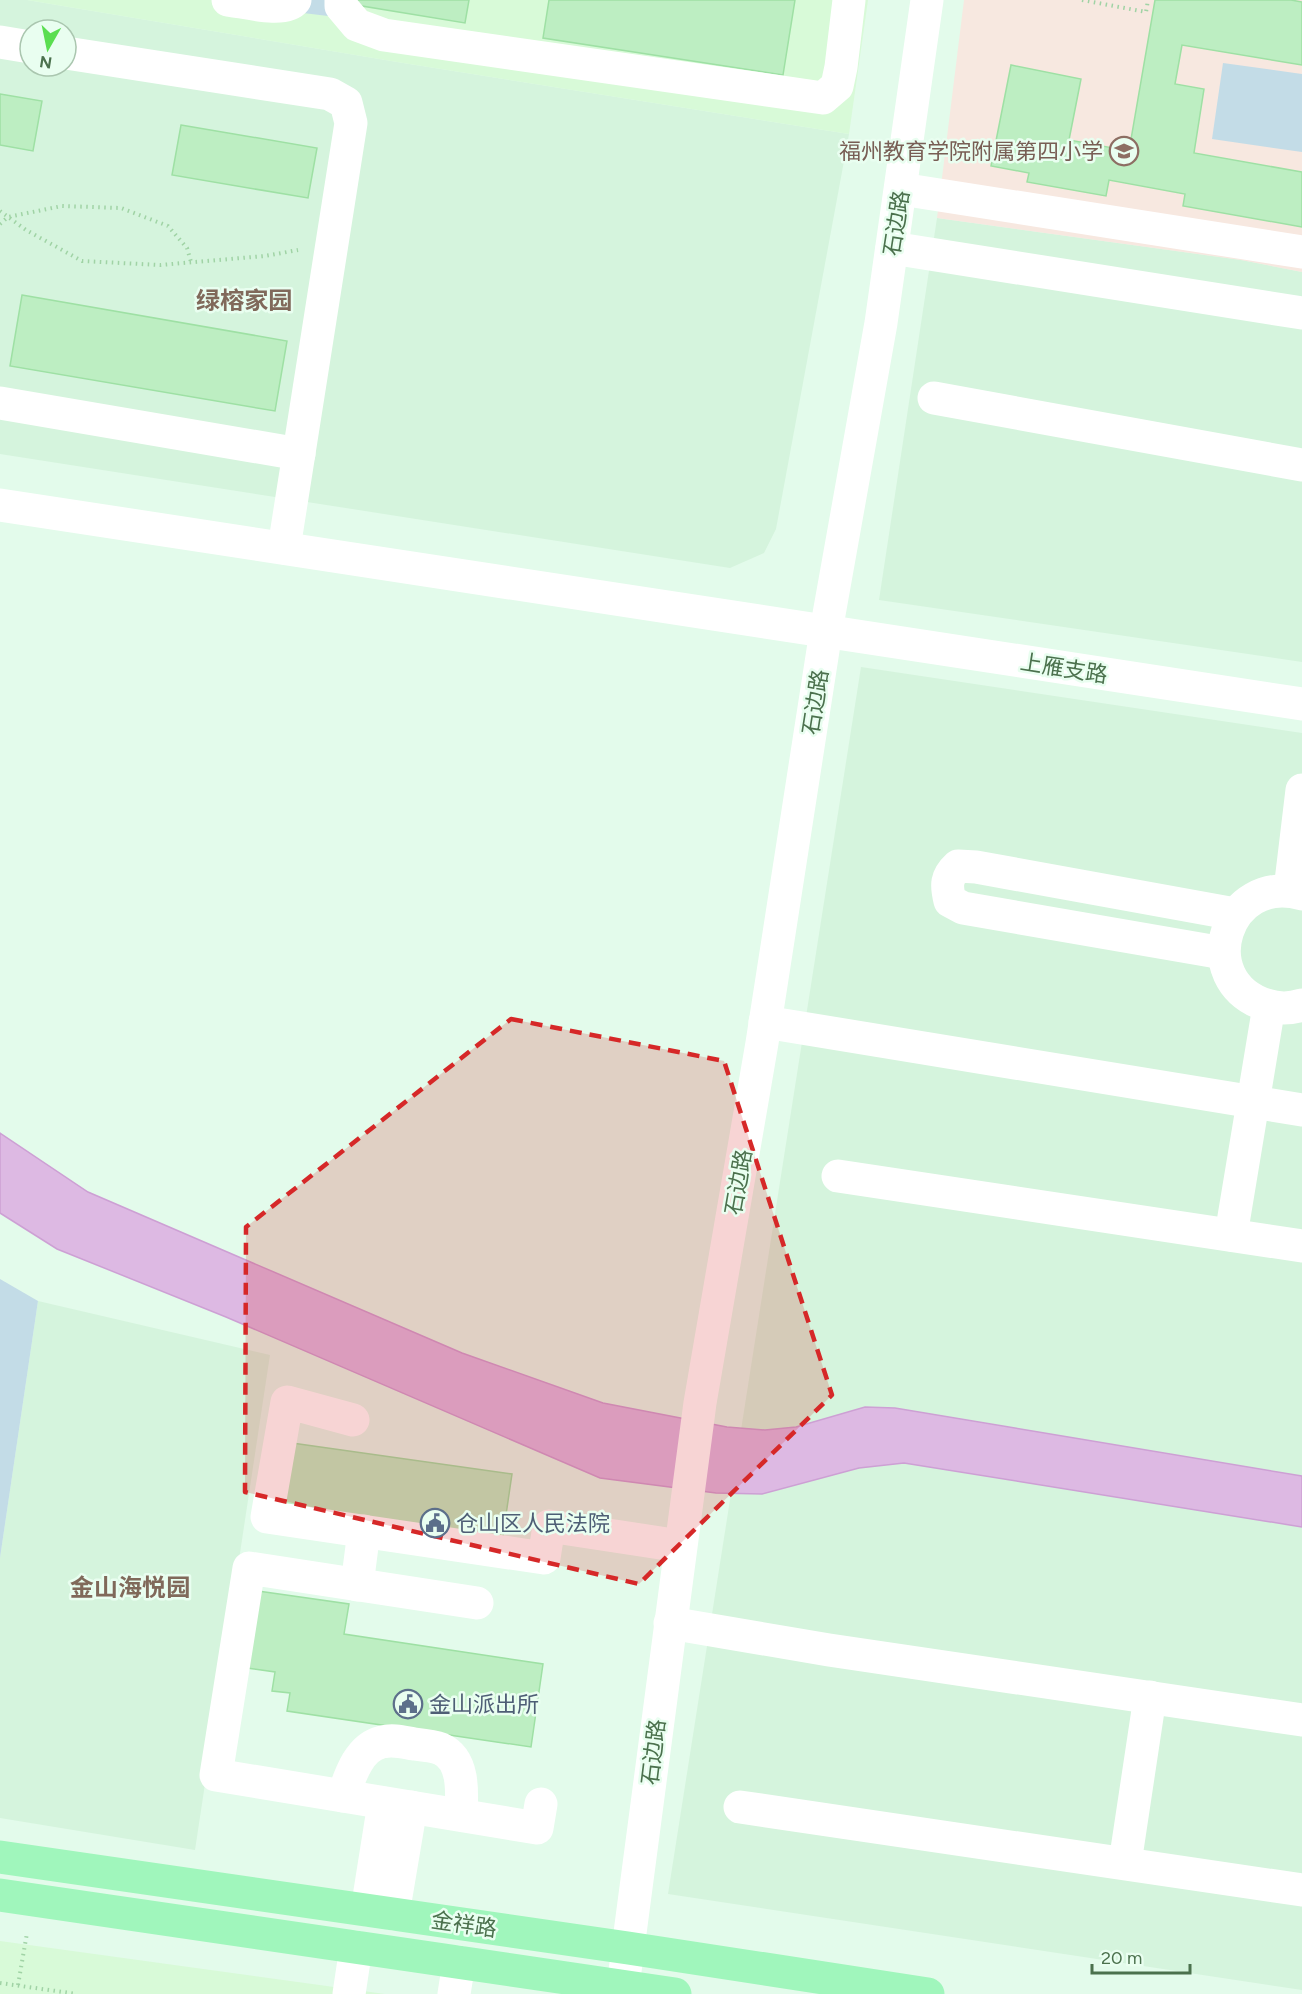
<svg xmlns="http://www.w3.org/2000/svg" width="1302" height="1994" font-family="Figtree,'Noto Sans SC',sans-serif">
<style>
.residential{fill:#d5f4dd;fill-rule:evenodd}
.commercial{fill:#d8fad8}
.education{fill:#f7e8e0}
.green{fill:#c3dce7}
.water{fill:#ddb9e3;stroke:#cda0d4;stroke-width:1.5}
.building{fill:#bdeec2;stroke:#9ee0a4;stroke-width:1.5}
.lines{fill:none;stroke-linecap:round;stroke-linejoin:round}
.path{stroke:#a0d3a5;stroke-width:4;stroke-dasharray:1.5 4.5;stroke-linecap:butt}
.minor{stroke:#fff;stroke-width:33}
.major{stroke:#a0f6bc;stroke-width:33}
.marked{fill:#d62828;fill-opacity:0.2;stroke:#d62828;stroke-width:4.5;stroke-dasharray:12 8;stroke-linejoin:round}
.labels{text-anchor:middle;stroke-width:5;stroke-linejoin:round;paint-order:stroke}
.education-label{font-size:22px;fill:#785e54;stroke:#e9fef0;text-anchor:end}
.street-label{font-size:22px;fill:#4b714d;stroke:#e9fef0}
.service-label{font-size:22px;fill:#4e5e75;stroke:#e9fef0;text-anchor:start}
.neighbourhood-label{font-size:24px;font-weight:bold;fill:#80695a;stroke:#e9fef0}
</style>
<rect width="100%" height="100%" fill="#e3fbeb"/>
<g class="residential">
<path d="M0,0H27L397,62L849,134L776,529L764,553L730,568L0,454ZM30,30H66V66H30Z"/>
<polygon points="937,218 1241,260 1302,272 1302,662 879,600"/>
<polygon points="861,667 1302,733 1302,1990 668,1894"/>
<polygon points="38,1301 270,1355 195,1850 0,1818 0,1558"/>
</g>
<g class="commercial">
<polygon points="27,0 868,0 849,134 397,62"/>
<polygon points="0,1941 385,1994 0,1994"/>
</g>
<polygon class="education" points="964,0 1302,0 1302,272 1241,260 937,218"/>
<g class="green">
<polygon points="305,0 330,0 328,16 303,13"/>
<polygon points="1223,63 1302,74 1302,152 1212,139"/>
<polygon points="0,1279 38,1301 0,1558"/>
</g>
<polygon class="water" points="0,1133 88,1192 462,1353 603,1403 727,1427 765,1430 796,1427 865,1407 895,1408 1302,1476 1302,1527 904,1463 859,1468 762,1494 716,1493 600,1478 226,1317 57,1249 0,1213"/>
<g class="building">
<polygon points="356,0 469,0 465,23 356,5"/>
<polygon points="549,0 795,0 783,75 543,38"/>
<polygon points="1155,0 1291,0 1302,2 1302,65 1182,45 1175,84 1204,89 1194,153 1302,172 1302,227 1183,206 1185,194 1109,180 1106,196 1027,182 1029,173 991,166 1011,65 1081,79 1069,140 1129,151"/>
<polygon points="0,94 42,101 33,151 0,145"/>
<polygon points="181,125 317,148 308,198 172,175"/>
<polygon points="22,295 287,341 275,411 10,366"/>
<polygon points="285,1442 512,1474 502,1542 276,1510"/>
<polygon points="258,1591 349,1604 344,1634 543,1664 531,1747 287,1711 290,1693 272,1691 275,1672 247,1668"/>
</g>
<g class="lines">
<g class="path">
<polyline points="1082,0 1146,12 1148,0"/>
<polyline points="0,211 26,230 82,261 160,265 265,256 298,250"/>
<polyline points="0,224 8,217 62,206 121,208 168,226 187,248 191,262"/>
<polyline points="0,1983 77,1994"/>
<polyline points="18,1985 27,1933"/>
</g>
<g class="minor">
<path d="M228,0C245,2 285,13 295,0"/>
<polyline points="341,0 341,6 357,25 384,35 823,98 837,86 841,67 849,0"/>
<polyline points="0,42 30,47"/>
<polyline points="66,53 330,94 346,103 351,123 284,548"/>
<polyline points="901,189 1302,252"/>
<polyline points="892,248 1302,313"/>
<polyline points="934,398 1302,465"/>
<polyline points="0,403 299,454"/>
<polyline points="0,505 1302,704"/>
<polyline points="1290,890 1302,790"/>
<path d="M1302,894C1226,872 1191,980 1266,1005C1278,1009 1290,1009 1302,1005"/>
<path d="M1223,953L963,908L950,901C946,885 946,877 958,866L976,867L1235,914"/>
<polyline points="765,1022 1302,1110"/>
<polyline points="838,1176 1302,1246"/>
<polyline points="1231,1235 1269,1006"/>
<polyline points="353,1420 287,1402 267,1517 544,1558 549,1526 680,1546"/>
<polyline points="357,1585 364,1531"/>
<polyline points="477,1603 249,1568 216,1775 537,1828 541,1804"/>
<polyline points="670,1623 829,1650 1302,1720"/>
<path d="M343,1796C350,1776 359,1747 382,1742C393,1739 403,1742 414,1744C423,1745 433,1746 441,1749C465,1760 462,1794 461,1815"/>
<polyline points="740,1807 1302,1890"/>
<polyline points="1125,1863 1150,1697"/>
<polyline points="367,1910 384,1803"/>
<polyline points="393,1914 411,1807"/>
<polyline points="623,1986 700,1403 762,1043 826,631 881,323 927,0"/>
<polyline points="349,1994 356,1947"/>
<polyline points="454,1994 459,1962"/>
</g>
<g class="major">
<polyline points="0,1857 628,1948 928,1994"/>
<polyline points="0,1895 675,1994"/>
</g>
</g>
<path class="marked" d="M511,1019L724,1061L832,1395L639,1584L245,1492L246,1227Z"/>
<defs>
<g id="school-ring" transform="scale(1.5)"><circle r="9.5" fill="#e9fef0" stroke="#8d6e63" stroke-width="1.5"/><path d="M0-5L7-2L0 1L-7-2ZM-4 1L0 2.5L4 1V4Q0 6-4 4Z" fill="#8d6e63"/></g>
<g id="civic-ring" transform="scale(1.5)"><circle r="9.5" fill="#e9fef0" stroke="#5c6f8a" stroke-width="1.5"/><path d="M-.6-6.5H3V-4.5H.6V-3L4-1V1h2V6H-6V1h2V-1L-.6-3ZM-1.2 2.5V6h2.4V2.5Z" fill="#5c6f8a"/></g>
</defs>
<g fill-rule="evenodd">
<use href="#school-ring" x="1124" y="151"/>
<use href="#civic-ring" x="435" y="1523"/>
<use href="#civic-ring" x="408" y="1704"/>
</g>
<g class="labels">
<g class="education-label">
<text x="1103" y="159">福州教育学院附属第四小学</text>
</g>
<g class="street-label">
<text transform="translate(896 223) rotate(-81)" y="8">石边路</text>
<text transform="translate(1064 668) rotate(9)" y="8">上雁支路</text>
<text transform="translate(815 702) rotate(-81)" y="8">石边路</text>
<text transform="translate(738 1182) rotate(-80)" y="8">石边路</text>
<text transform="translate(653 1752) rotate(-83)" y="8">石边路</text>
<text transform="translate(464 1924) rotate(8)" y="8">金祥路</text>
</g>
<g class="service-label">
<text x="456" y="1531">仓山区人民法院</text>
<text x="429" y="1712">金山派出所</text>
</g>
<g class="neighbourhood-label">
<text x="244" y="309">绿榕家园</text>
<text x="130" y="1596">金山海悦园</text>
</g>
</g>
<g transform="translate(48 48) rotate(189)"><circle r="28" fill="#e9fef0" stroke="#aac6af" stroke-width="1.5"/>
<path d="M0-4.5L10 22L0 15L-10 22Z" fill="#5ade50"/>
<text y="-9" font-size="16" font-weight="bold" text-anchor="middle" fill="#4b714d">N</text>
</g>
<path d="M1092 1964v9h98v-9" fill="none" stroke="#4b714d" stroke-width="3"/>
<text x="1101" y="1964" font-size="18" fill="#4b714d" stroke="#e9fef0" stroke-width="4.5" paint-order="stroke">20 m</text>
</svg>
